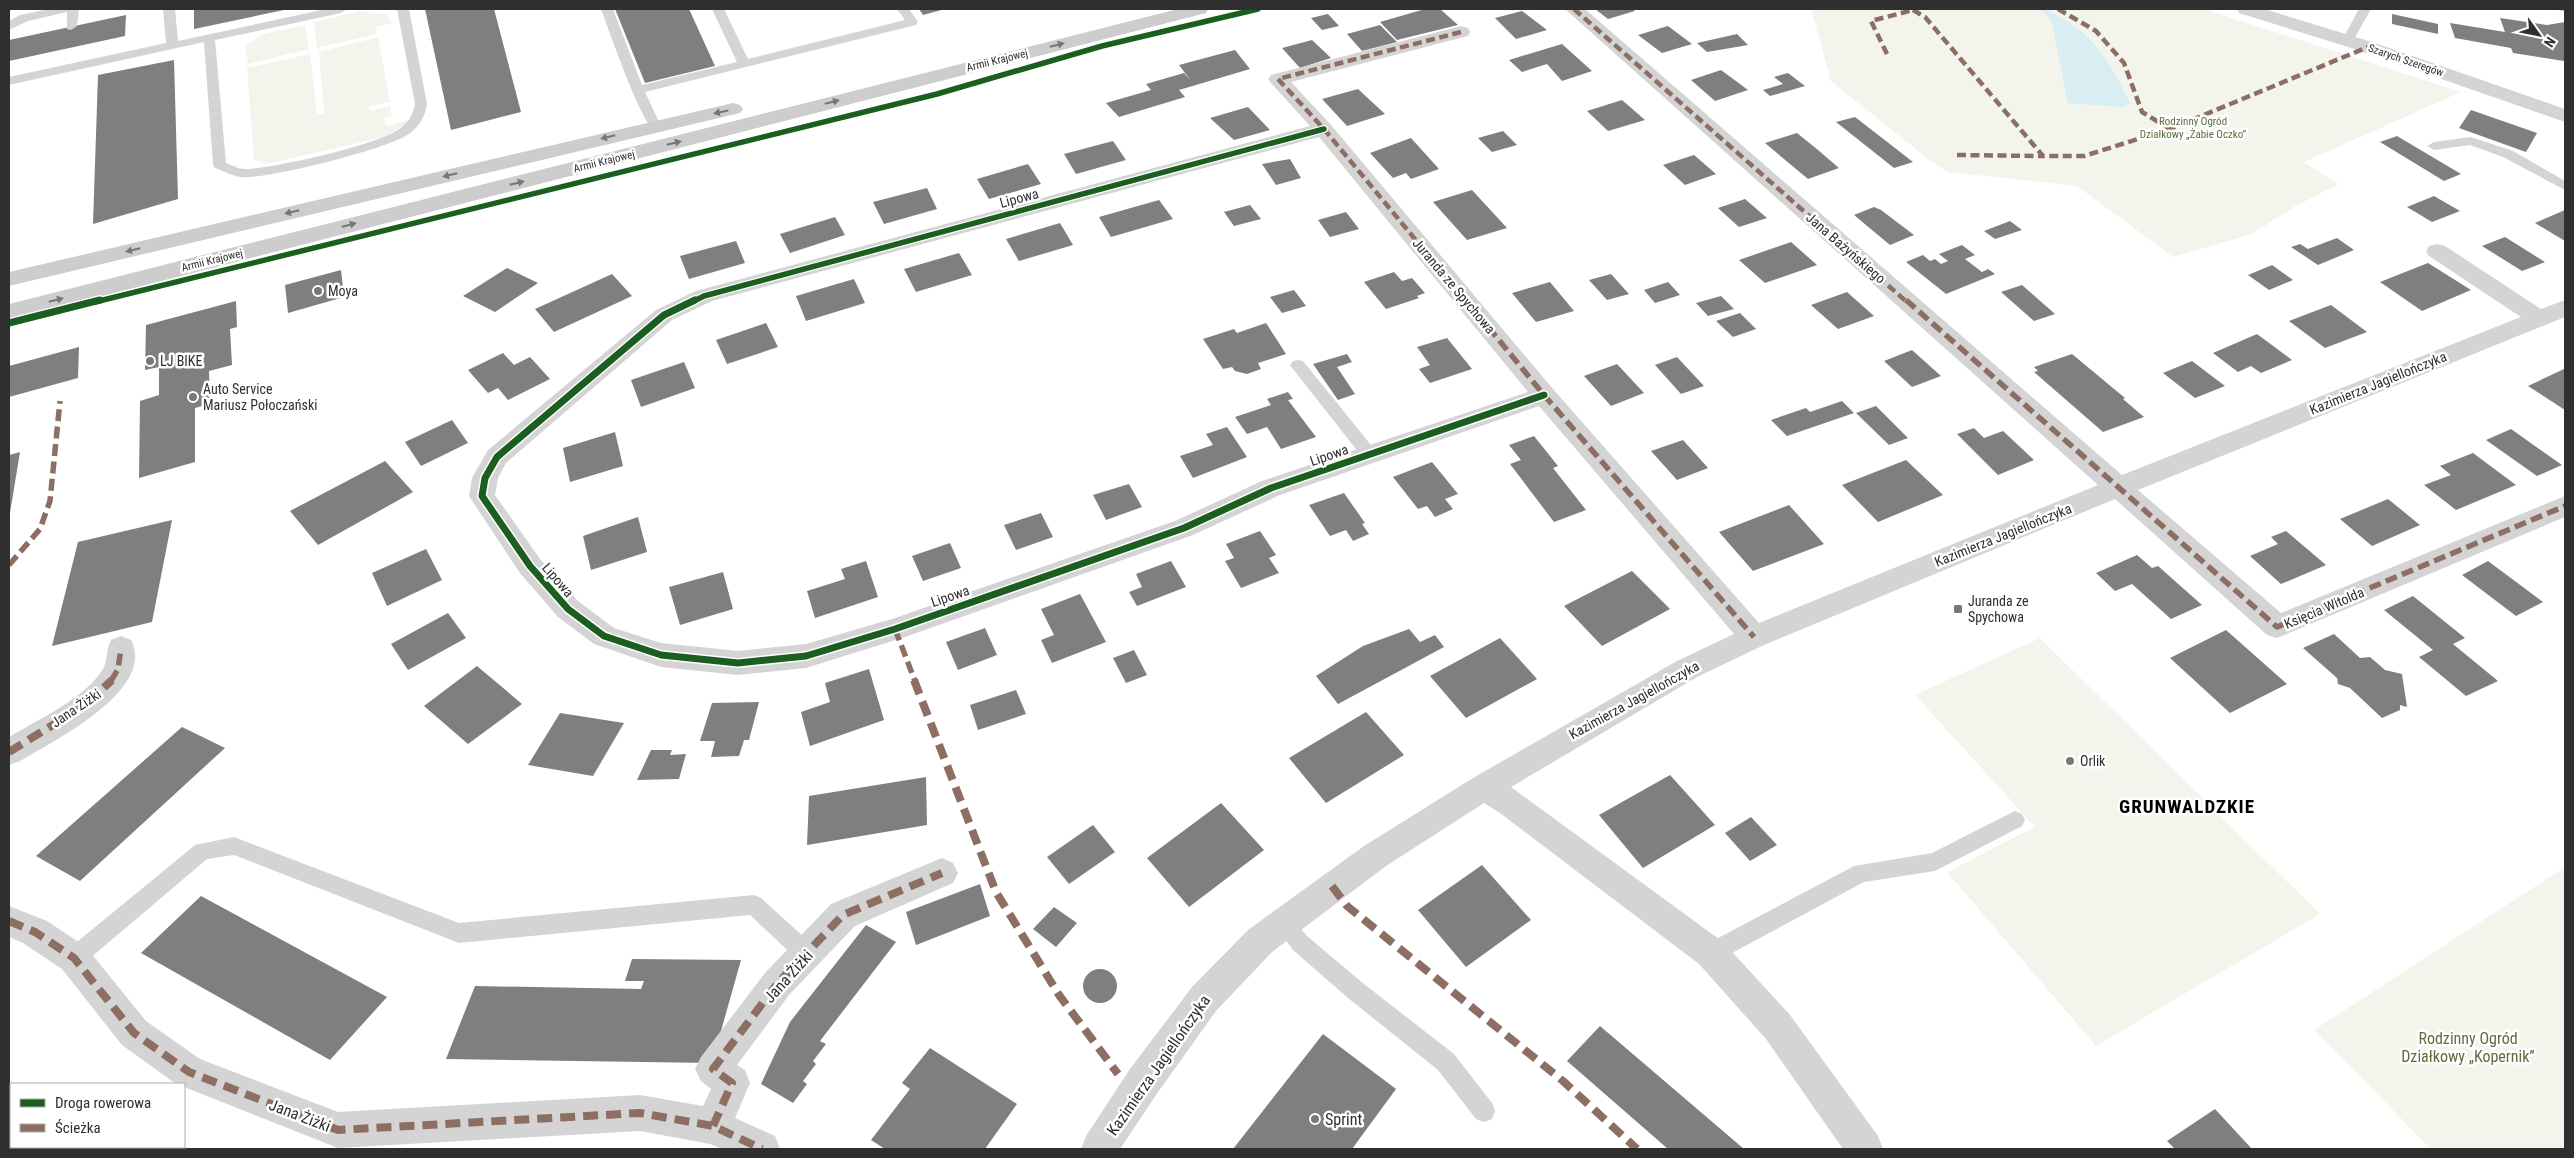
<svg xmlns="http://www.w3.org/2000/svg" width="2574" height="1158" font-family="'Roboto Condensed',sans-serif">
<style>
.green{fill:#f3f5ec}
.water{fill:#d9eef2}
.building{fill:#7f7f7f}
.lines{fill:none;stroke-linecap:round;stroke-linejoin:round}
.lane{fill:#d4d4d4;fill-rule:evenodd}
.street{fill:#d4d4d4;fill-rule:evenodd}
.secondary{fill:#cdcdcd;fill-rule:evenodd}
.quiet-far2{stroke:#8d6e63;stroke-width:4.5;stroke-dasharray:9 4.5;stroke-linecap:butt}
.quiet-far1{stroke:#8d6e63;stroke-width:5.5;stroke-dasharray:12 5.5;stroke-linecap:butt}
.quiet{stroke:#8d6e63;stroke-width:8;stroke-dasharray:15 8;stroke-linecap:butt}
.cycleway-far1-casing{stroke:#fff;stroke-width:8}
.cycleway-casing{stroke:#fff;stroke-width:10}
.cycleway-far1{stroke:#1b5e20;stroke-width:5.5}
.cycleway{stroke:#1b5e20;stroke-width:7}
.oneway{fill:#767676}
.poi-dot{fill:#787878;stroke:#fff;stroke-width:2}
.labels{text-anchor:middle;stroke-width:5;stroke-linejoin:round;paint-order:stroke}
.far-street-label{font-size:11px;fill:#2f2f2f;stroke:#fff}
.far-park-label{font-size:11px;fill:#5d6d3b;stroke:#fff}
.street-label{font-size:14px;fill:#2f2f2f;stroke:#fff}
.poi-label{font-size:14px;fill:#2f2f2f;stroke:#fff;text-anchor:start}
.near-street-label{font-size:16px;fill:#2f2f2f;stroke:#fff}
.near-park-label{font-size:16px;fill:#5d6d3b;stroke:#fff}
.near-poi-label{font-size:16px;fill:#2f2f2f;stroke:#fff;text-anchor:start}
.district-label{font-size:19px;font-weight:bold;letter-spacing:1px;fill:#000;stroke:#fff}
</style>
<rect width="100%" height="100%" fill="#fff"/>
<g class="green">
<polygon points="1811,9 2204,9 2461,92 2304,162 2339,184 2294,207 2252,234 2173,257 2077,186 1948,172 1928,159 1831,81"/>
<polygon points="360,11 388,15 392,23 375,27 377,34 317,48 314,22"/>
<polygon points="305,25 309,49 248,64 245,46 263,34"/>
<polygon points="378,37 390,102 369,106 370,111 390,106 392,116 384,118 386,126 409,120 408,123 384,137 267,164 254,160 247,68 310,54 317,114 324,113 319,52"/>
<polygon points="2040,638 2320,914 2096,1046 1947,872 2035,827 1915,695"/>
<polygon points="2565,867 2565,1149 2431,1149 2314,1030"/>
</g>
<path class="water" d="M2040,9C2047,9 2055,15 2061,18C2097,37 2113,68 2130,103L2123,107L2068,103L2051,19Z"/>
<g class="building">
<polygon points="194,9 284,9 284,10 194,29"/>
<polygon points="425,9 494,9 521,112 451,130"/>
<polygon points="615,9 689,9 715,66 645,83"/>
<polygon points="919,9 945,9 923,15"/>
<polygon points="1425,9 1440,9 1458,25 1397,40 1380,22"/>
<polygon points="1595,9 1632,9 1635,11 1608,19"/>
<polygon points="1522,11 1547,30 1516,39 1495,18"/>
<polygon points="1328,14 1339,26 1322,30 1311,18"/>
<polygon points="2392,14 2438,24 2438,34 2392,24"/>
<polygon points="126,15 125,36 9,61 9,40"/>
<polygon points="2500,18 2547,25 2565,22 2565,65 2564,61 2513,53 2511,48 2455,38 2450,23 2505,32"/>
<polygon points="1380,25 1397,42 1362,51 1347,34"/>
<polygon points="1668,26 1692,44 1662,53 1638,35"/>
<polygon points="1737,34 1748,45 1707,52 1697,43"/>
<polygon points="1312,40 1331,58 1300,68 1282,48"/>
<polygon points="1562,44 1592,71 1562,81 1547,64 1522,72 1509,60"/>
<polygon points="1235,50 1250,69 1179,90 1185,97 1119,117 1106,103 1151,90 1146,84 1184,73 1191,81 1179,65"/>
<polygon points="174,60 178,199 93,224 98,75"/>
<polygon points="1721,70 1748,90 1715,101 1691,80"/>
<polygon points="1788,73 1805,86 1770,96 1763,90 1783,84 1774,77"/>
<polygon points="1358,89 1385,114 1347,126 1322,99"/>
<polygon points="1622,100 1645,120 1608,131 1587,111"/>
<polygon points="1248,107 1270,130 1234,140 1210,118"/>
<polygon points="2471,110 2537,133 2526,152 2459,128"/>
<polygon points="1855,117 1895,148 1913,162 1894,168 1836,122"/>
<polygon points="1503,131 1517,145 1492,152 1478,138"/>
<polygon points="1797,133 1818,150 1839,168 1808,179 1765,143"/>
<polygon points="2397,136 2461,174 2444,181 2380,142"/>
<polygon points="1411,138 1439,169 1411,179 1406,173 1393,178 1370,153"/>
<polygon points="1113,141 1126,160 1076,174 1064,154"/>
<polygon points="1694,155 1716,174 1685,185 1663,165"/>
<polygon points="1290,159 1301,178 1276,185 1262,164"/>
<polygon points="1028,164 1041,184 989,199 977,179"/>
<polygon points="927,188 937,209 884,224 873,202"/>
<polygon points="1472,190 1507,228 1467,240 1433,202"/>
<polygon points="2434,196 2460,211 2432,222 2407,207"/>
<polygon points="1745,199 1767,218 1739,227 1718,208"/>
<polygon points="1159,200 1173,219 1111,237 1099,217"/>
<polygon points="1250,205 1261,219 1234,226 1224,212"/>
<polygon points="1874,207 1881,210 1914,235 1890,245 1854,215"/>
<polygon points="2565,210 2565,241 2535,223"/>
<polygon points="1346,212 1359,229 1330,237 1318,220"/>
<polygon points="835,217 845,235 790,253 780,234"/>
<polygon points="2010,221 2022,230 1995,239 1984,231"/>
<polygon points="1060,223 1073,245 1019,261 1006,239"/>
<polygon points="2505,237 2545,262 2522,271 2482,246"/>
<polygon points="2337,238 2354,250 2318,265 2291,247 2300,244 2308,249"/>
<polygon points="736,241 745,263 689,279 680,256"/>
<polygon points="1791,242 1817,265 1765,283 1739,260"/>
<polygon points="1962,245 1975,255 1965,259 1982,272 1988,269 1995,274 1946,294 1906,262 1923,255 1930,261 1935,259 1941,264 1948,261 1939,254"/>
<polygon points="959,253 972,275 916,292 904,269"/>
<polygon points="2428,263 2471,290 2422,311 2380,282"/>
<polygon points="2272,265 2293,280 2269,290 2248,275"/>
<polygon points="507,268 538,283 495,312 463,296"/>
<polygon points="341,270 344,297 288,313 285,285"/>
<polygon points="1394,272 1402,281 1412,278 1425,293 1417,296 1419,298 1386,309 1364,282"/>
<polygon points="612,274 632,296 554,332 535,309"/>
<polygon points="1611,274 1629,294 1607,300 1589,280"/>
<polygon points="854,279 865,303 806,321 796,296"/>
<polygon points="1550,282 1574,311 1536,322 1512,293"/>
<polygon points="1668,282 1680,295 1655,303 1644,290"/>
<polygon points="2022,285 2055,314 2034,321 2001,292"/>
<polygon points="1294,290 1306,306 1282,313 1270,297"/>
<polygon points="1847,292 1874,316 1838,329 1811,305"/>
<polygon points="1721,296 1734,309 1708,316 1696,303"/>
<polygon points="236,301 237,327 230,329 232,365 209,371 210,404 195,408 195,462 139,478 140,401 159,395 159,367 145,370 146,325"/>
<polygon points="2331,305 2367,332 2325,348 2289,321"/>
<polygon points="1740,313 1756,329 1733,337 1716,321"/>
<polygon points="766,323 778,347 727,364 716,340"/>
<polygon points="1266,323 1286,354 1258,363 1261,369 1247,374 1235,371 1232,367 1223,369 1203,339 1234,329 1237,333"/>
<polygon points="2257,334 2292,360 2261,373 2251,366 2238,372 2213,353"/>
<polygon points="1447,338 1472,369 1430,383 1419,369 1430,365 1417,347"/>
<polygon points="79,347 78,378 9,397 9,366"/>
<polygon points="1912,350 1941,376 1912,387 1884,361"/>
<polygon points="503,353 514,365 530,357 550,379 508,400 498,388 488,393 468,370"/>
<polygon points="1347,354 1352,362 1337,367 1355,394 1338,400 1313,364"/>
<polygon points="2072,354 2125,398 2123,399 2144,417 2103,432 2034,372 2038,371 2034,367"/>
<polygon points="1677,357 1704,386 1681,394 1655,365"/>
<polygon points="2192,361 2225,386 2195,398 2163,373"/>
<polygon points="684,362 695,388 641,407 631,380"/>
<polygon points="1617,364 1644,393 1611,406 1584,376"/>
<polygon points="2564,369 2565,370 2565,410 2528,386"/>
<polygon points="1288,392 1293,399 1288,400 1316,437 1281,449 1267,427 1247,434 1235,417 1271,405 1267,399"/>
<polygon points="1842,401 1854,413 1787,436 1771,420 1806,408 1810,412"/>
<polygon points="1876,406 1908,438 1889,445 1856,413"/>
<polygon points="452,420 468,443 421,466 405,442"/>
<polygon points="1227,427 1247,457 1193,478 1180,456 1213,445 1206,434"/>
<polygon points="1974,428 1984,438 2003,431 2034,460 1998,475 1957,434"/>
<polygon points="2511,429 2562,465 2537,476 2486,440"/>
<polygon points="615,432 623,466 570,482 563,448"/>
<polygon points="1534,436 1558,466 1553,468 1586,510 1554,522 1510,464 1521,460 1509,445"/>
<polygon points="1683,440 1708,468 1677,480 1651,451"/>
<polygon points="20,452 10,513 9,513 9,455"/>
<polygon points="2473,453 2516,485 2456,510 2424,485 2451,475 2440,466"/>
<polygon points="1906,460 1943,495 1878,522 1842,485"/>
<polygon points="385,461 413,492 318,545 290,511"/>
<polygon points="1432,462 1458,494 1445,499 1453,509 1435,517 1427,506 1418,509 1393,477"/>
<polygon points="1129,484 1142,507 1106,520 1093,495"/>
<polygon points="1344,493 1365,523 1362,524 1369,534 1353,541 1346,530 1330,536 1309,505"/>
<polygon points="2388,499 2420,525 2372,546 2340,519"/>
<polygon points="1789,505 1824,544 1753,571 1719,532"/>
<polygon points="1041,513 1053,537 1016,550 1004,525"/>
<polygon points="638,517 647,552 591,570 583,536"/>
<polygon points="172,520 152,622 52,646 78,542"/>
<polygon points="1260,531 1276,555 1269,558 1279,573 1241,588 1225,561 1234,558 1226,544"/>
<polygon points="2286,531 2326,565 2281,584 2250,556 2278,544 2271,537"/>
<polygon points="950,543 961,568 923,581 912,556"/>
<polygon points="426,549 442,580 387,606 372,573"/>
<polygon points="2137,555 2152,568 2158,566 2202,605 2171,619 2132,584 2115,591 2096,573"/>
<polygon points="866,561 878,597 815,618 807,591 845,579 841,569"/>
<polygon points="1171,561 1186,587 1137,606 1129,592 1142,587 1136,574"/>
<polygon points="2488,561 2543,602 2516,616 2462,575"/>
<polygon points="1632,571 1670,609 1602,646 1564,606"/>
<polygon points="723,572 733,609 680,625 669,587"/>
<polygon points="1080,594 1106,642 1052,663 1041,640 1054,635 1041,609"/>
<polygon points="2413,596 2465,638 2453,644 2498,681 2466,696 2419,657 2433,650 2384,610"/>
<polygon points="448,613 466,638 408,670 391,644"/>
<polygon points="985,628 997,655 958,670 946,642"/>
<polygon points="1409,629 1420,642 1435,635 1444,647 1338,704 1316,676 1363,646"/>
<polygon points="2226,630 2287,684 2230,713 2170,658"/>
<polygon points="2334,634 2360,658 2370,657 2385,670 2402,674 2407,707 2400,705 2400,710 2382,718 2350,688 2338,684 2337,678 2303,648"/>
<polygon points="1500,638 1537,679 1466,718 1430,676"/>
<polygon points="1134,650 1147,675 1126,683 1113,658"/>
<polygon points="477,666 522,704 468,744 424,706"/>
<polygon points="869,669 884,720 810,746 801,712 830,702 825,683"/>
<polygon points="1016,690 1026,714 978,730 970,705"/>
<polygon points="759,702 749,740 744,740 739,756 711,757 715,741 700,741 712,703"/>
<polygon points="1366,712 1404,755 1326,803 1289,758"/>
<polygon points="560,713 624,723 593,776 528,765"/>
<polygon points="182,727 225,748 80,881 36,856"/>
<polygon points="651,750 672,750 670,755 686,754 679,779 637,780"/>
<polygon points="1670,775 1715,825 1643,868 1599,815"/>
<polygon points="926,777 927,825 807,845 809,796"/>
<polygon points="1221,803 1264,850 1189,907 1147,858"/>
<polygon points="1751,817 1777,845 1750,861 1725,833"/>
<polygon points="1093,825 1115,852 1069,884 1047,857"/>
<polygon points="1482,865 1531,920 1466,967 1418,910"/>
<polygon points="980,884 990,916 916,945 906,912"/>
<polygon points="201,896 387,997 330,1060 141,953"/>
<polygon points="1054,907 1077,923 1056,947 1033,929"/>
<polygon points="866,925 896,942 820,1041 826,1044 813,1061 816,1064 803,1081 807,1084 793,1103 761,1084 790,1022"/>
<polygon points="632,959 741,960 712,1063 446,1059 475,986 641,989 644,981 625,981"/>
<circle cx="1100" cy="986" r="17"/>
<polygon points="1600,1026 1744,1149 1668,1149 1567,1061"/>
<polygon points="1323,1034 1396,1089 1352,1149 1233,1149"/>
<polygon points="930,1048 1017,1104 985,1149 885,1149 871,1140 910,1089 902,1083"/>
<polygon points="2215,1109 2252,1149 2175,1149 2167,1141"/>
</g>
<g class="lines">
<g class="lane">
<polygon points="49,9 79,9 77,26 71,30 67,29 67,12 28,21 9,30 9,21 20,15"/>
<path d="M163,9H175L178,41L326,9H347L341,13L215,40L226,163C232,165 238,169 244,169C272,169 378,145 399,129C408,123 413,115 415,104L397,9H409L427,104C425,117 419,128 407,135C387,149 265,180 241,177C232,176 224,171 215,168L213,165L204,42L9,85V77L166,43Z"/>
<path d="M601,9H613L642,85L737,62L712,9H724L748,59L905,20L897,9H909L918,22L916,25L645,92L661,126L655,130C642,127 608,27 601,9Z"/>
<polygon points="2359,9 2371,9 2352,43 2344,43 2342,40"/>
<polygon points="2558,9 2565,9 2565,12 2560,11"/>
<polygon points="2471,137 2513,151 2565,181 2565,190 2503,157 2470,145 2434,150 2427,146 2434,142"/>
<polygon points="1298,360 1303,361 1375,450 1377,454 1375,458 1363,458 1293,369 1290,365 1293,361"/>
<polygon points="2015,811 2022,814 2025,820 2022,826 1935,871 1864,882 1719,960 1711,963 1703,960 1700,953 1703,946 1854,866 1932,853"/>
<polygon points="234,837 459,923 754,895 761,898 815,947 818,954 815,961 807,964 799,961 750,915 459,943 234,855 207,859 82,965 74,968 66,965 63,958 66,951 195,845"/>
<polygon points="1283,913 1290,916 1307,936 1364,984 1454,1054 1492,1103 1495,1111 1492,1119 1484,1122 1476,1119 1438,1070 1348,998 1293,950 1273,923 1276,916"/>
</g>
<g class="street">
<path d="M1565,9H1585L2122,475L2521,317L2429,256L2426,251L2429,246L2437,244L2445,246L2541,309L2565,300V317L2138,490L2281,613L2565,496V517L2277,638L2267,635L2115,499L1764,645L1697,677L1511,787L1723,942L1790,1015L1878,1136L1883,1149H1843L1766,1039L1699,964L1500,813L1484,803L1386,866L1272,952L1216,1011L1156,1095L1120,1149H1081L1086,1136L1130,1069L1192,987L1248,930L1364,846L1473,778L1677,661L1734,634L1539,406L1280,495L1193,535L905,637L806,668L738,675L661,667L594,644L558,617L520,573L469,496L472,478L488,450L656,310L696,291L1310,126L1271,83L1268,79L1271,75L1461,26L1468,28L1470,32L1468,36L1291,82L1331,125L1553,389L1759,623L2098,485ZM1319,137L1528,392L1262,481L1175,521L892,619L806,644L738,651L661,643L614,628L578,601L540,559L495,495L498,478L506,463L672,320L712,301Z"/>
<polygon points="2237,9 2264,9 2375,43 2565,109 2565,122 2361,51 2239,13"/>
<path d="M121,636L131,640C157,690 53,741 20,761L9,765V737C37,720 86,698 103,669C108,660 106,649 111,640Z"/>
<polygon points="942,858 953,863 958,873 953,883 855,926 789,995 737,1065 745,1070 750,1083 735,1118 775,1136 780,1149 722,1149 710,1144 640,1131 338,1148 184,1087 184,1084 176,1084 122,1045 62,969 23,943 9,937 9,906 47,921 86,947 146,1021 200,1059 338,1112 640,1095 703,1106 711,1089 701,1081 695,1069 701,1057 765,973 831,904"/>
</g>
<g class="secondary">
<polygon points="1178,9 1208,9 1206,13 9,320 9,304"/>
<polygon points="733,103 740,105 743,109 740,113 9,286 9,272"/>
</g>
<g class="quiet-far2">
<polyline points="1574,9 1907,302"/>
<polyline points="2058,9 2096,31 2124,63 2142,112 2170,129"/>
<polyline points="1913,10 1925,17 2043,156 2084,156 2170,129 2368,47"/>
<polyline points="1461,32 1278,79 1324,129 1467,302"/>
<polyline points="1887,54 1871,21 1917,9"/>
<polyline points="1957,155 2043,156"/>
</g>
<g class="quiet-far1">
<polyline points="1466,300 1544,395 1754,637"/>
<polyline points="1906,300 2277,627 2565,506"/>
<polyline points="9,565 40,529 50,501 60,401"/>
<polyline points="895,629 915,681"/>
<polyline points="111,681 118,669 121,648"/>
</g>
<g class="quiet">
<polyline points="914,680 996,892 1059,995 1118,1074"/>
<polyline points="9,752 85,705 112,680"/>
<polyline points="1332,886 1347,906 1563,1081 1637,1149"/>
<polyline points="9,921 35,932 74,958 134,1033 189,1072 338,1130 640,1113 713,1126 762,1149"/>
<polyline points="713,1126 732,1083 713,1069 777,984 843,915 942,873"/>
</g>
<g class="cycleway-far1-casing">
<g id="cycleway-far1">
<polyline points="95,302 937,94 1102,46 1258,9"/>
<polyline points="692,302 704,296 1324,129"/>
</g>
</g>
<g class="cycleway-casing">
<g id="cycleway">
<polyline points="695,300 664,315 497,457 485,478 482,496 530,566 568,609 604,636 661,655 738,663 806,656 895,629 1184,528 1271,488 1544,395"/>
<polyline points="9,323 100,300"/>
</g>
</g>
<use href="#cycleway-far1" class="cycleway-far1"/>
<use href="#cycleway" class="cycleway"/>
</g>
<defs><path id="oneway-solid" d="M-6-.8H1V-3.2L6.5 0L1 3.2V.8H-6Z" transform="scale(1.25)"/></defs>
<g class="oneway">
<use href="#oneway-solid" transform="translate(1057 45) rotate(-14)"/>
<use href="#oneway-solid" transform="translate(832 102) rotate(-14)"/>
<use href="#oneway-solid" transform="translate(721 112) rotate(168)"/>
<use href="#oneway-solid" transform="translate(608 137) rotate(167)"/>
<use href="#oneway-solid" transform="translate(674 143) rotate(-14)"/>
<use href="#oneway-solid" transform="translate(450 175) rotate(167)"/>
<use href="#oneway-solid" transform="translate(517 183) rotate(-14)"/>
<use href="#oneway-solid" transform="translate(292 212) rotate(167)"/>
<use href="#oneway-solid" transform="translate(349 225) rotate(-14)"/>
<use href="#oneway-solid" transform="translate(133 250) rotate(167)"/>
<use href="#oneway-solid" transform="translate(56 300) rotate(-14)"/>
</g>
<g class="poi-dot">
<circle cx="318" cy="291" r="5"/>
<circle cx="150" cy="361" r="5"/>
<circle cx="193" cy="397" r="5"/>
<rect x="1953" y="604" width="10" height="10" rx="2.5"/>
<circle cx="2070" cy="761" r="5"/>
<circle cx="1315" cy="1119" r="5"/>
</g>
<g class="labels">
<g class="far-street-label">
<text transform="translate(997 60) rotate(-14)" y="4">Armii Krajowej</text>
<text transform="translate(2406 60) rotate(19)" y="4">Szarych Szeregów</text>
<text transform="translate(604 161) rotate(-14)" y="4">Armii Krajowej</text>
<text transform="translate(212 260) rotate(-14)" y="4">Armii Krajowej</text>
</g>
<g class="far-park-label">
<text x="2193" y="125">Rodzinny Ogród<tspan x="2193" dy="13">Działkowy „Żabie Oczko”</tspan></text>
</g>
<g class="street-label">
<text transform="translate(1019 198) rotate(-15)" y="5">Lipowa</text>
<text transform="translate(1846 248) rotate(41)" y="5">Jana Bażyńskiego</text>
<text transform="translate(1454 286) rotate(50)" y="5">Juranda ze Spychowa</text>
<text transform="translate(2378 383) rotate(-22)" y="5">Kazimierza Jagiellończyka</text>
<text transform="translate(1329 455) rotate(-19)" y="5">Lipowa</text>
<text transform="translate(2003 535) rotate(-22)" y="5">Kazimierza Jagiellończyka</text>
<text transform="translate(558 580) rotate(49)" y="5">Lipowa</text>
<text transform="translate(950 596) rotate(-19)" y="5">Lipowa</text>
<text transform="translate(2324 608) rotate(-23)" y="5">Księcia Witolda</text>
<text transform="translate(1634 700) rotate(-29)" y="5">Kazimierza Jagiellończyka</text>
<text transform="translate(76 708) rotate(-34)" y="5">Jana Żiżki</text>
</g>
<g class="poi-label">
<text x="328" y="296">Moya</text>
<text x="160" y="366">LJ BIKE</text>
<text x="203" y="394">Auto Service<tspan x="203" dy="16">Mariusz Połoczański</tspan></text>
<text x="1968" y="606">Juranda ze<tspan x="1968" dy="16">Spychowa</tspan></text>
<text x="2080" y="766">Orlik</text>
</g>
<g class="near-street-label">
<text transform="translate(788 976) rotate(-48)" y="6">Jana Żiżki</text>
<text transform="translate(1158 1065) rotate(-55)" y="6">Kazimierza Jagiellończyka</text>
<text transform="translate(300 1115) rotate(21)" y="6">Jana Żiżki</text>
</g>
<g class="near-park-label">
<text x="2468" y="1044">Rodzinny Ogród<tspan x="2468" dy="18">Działkowy „Kopernik”</tspan></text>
</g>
<g class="near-poi-label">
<text x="1325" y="1125">Sprint</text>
</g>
<g class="district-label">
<text x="2187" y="813">GRUNWALDZKIE</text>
</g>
</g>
<rect width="2574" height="1158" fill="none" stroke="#2f2f2f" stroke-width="20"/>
<rect x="10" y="1083" width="175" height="65" fill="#ffffff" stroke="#acacac"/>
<rect x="20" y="1099" width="25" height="8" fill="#1b5e20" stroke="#acacac"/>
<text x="55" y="1108" font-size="15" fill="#2f2f2f">Droga rowerowa</text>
<rect x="20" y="1124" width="25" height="8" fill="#8d6e63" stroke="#acacac"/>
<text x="55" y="1133" font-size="15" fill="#2f2f2f">Ścieżka</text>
<g transform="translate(2539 35) rotate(123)" stroke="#ffffff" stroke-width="4" paint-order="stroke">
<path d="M0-4L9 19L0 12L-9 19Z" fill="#2f2f2f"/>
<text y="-8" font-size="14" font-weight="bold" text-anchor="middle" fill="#2f2f2f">N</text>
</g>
</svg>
